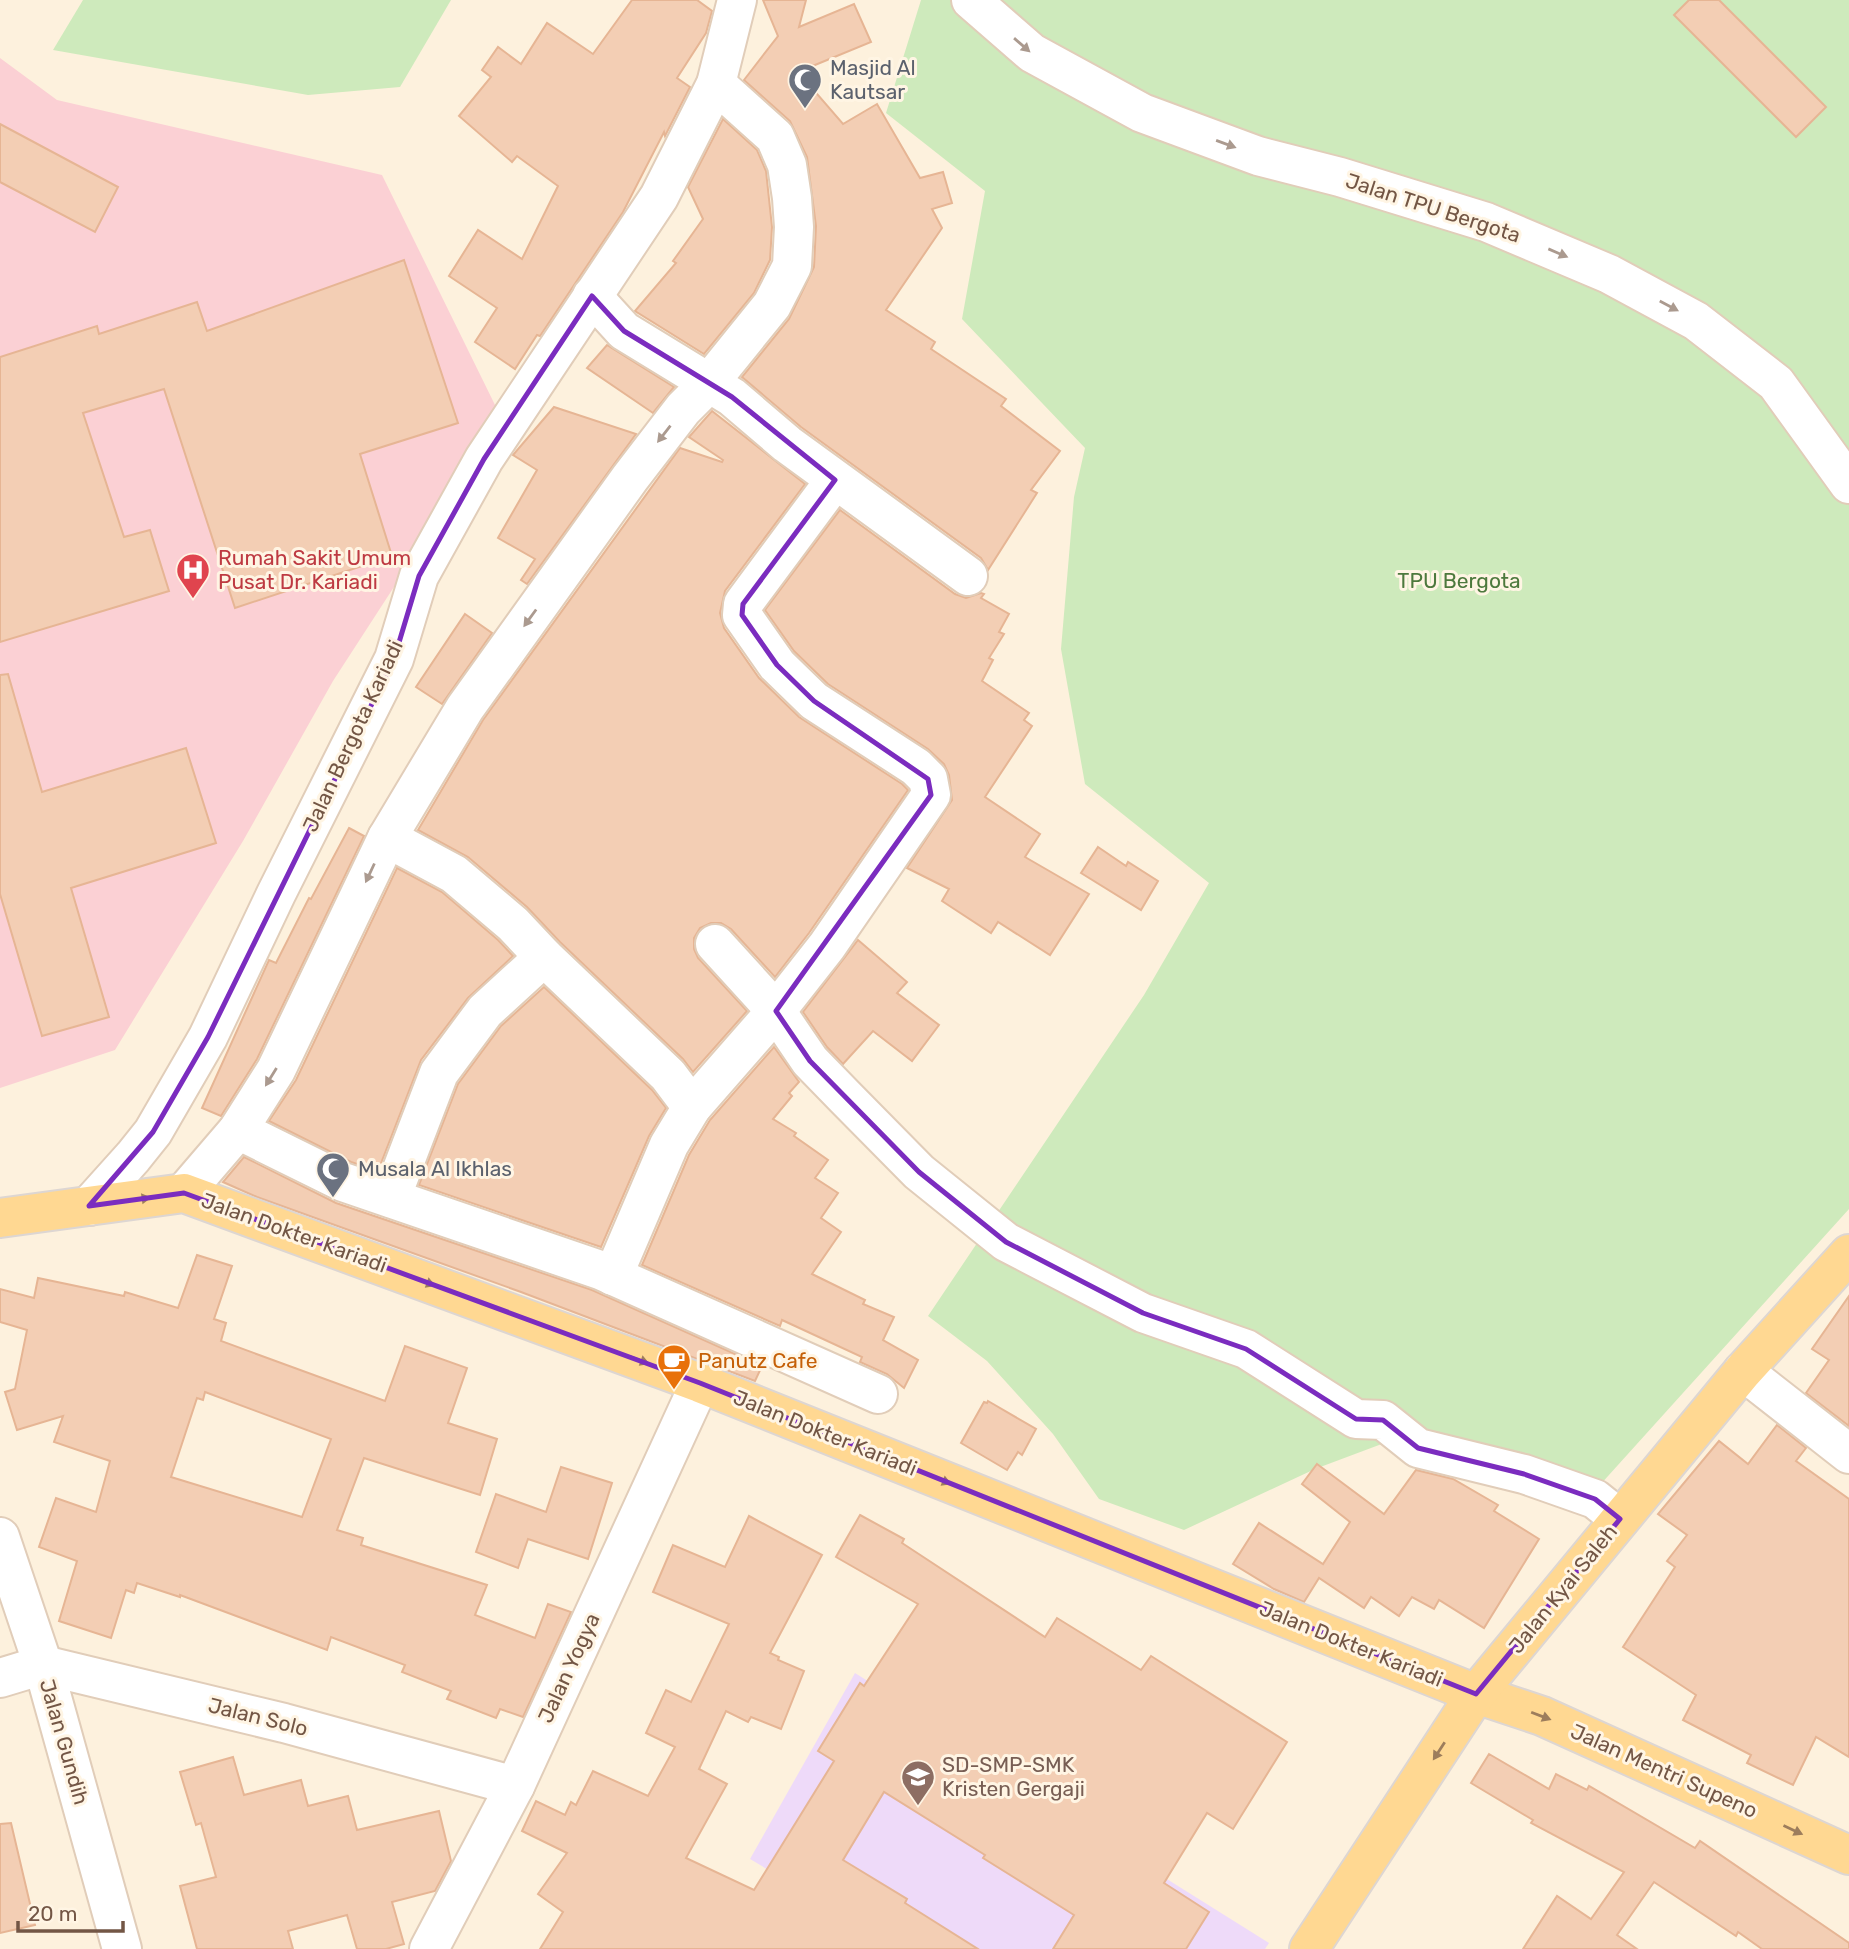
<svg xmlns="http://www.w3.org/2000/svg" width="1849" height="1949" font-family="Rubik,sans-serif">
<style>
.education{fill:#eedaf9}
.medical{fill:#fbd0d4}
.green{fill:#ceeabc}
.building{fill:#f3ceb4;stroke:#e6b594;stroke-width:2;fill-rule:evenodd}
.lines{fill:none;stroke-linecap:round;stroke-linejoin:round}
.minor-casing{stroke:#e1cdb9;stroke-width:42}
.major-casing{stroke:#ddd6d2;stroke-width:42}
.minor{stroke:#fff;stroke-width:38}
.major{stroke:#ffd892;stroke-width:38}
.oneway{fill:#ab9a8f}
.oneway2{fill:#9d7d5c}
.marked{fill:none;stroke:#7b2cbf;stroke-width:5;stroke-linejoin:round}
.labels{text-anchor:middle;stroke-width:6;stroke-linejoin:round;paint-order:stroke}
.worship-label{font-size:21px;fill:#5b616d;stroke:#fff5e4;text-anchor:start}
.street-label{font-size:21px;fill:#735645;stroke:#fff5e4}
.health-label{font-size:21px;fill:#be3a42;stroke:#fff5e4;text-anchor:start}
.park-label{font-size:21px;fill:#4d793d;stroke:#fff5e4}
.food-label{font-size:21px;fill:#c56008;stroke:#fff5e4;text-anchor:start}
.education-label{font-size:21px;fill:#785e54;stroke:#fff5e4;text-anchor:start}
</style>
<rect width="100%" height="100%" fill="#fdf1dd"/>
<polygon class="education" points="855,1673 1025,1780 1079,1824 1269,1943 1265,1949 901,1949 750,1859"/>
<polygon class="medical" points="0,58 57,100 382,175 496,407 438,519 333,681 243,841 115,1050 0,1088"/>
<g class="green">
<polygon points="83,0 451,0 400,87 308,95 53,50"/>
<polygon points="921,0 1849,0 1849,1209 1590,1496 1411,1433 1315,1469 1184,1530 1099,1499 1053,1434 987,1361 928,1316 1144,995 1209,883 1085,784 1061,649 1074,497 1085,448 962,319 985,191 886,113"/>
</g>
<g class="building">
<polygon points="632,0 697,0 712,11 706,33 677,78 690,87 665,136 664,132 623,212 540,336 537,335 515,369 475,342 497,308 449,276 478,230 522,259 558,186 517,156 512,162 459,116 491,77 482,70 498,47 521,64 547,23 593,54"/>
<polygon points="763,0 806,0 799,27 854,4 871,42 798,72 843,124 877,104 920,178 943,172 952,203 932,209 942,228 886,310 935,342 931,349 1006,399 1001,406 1060,451 1031,490 1037,493 988,570 981,558 801,427 742,377 789,319 814,267 816,226 807,157 790,121 744,80 778,36"/>
<polygon points="1689,0 1719,0 1826,107 1796,137 1674,15"/>
<polygon points="723,119 757,150 766,171 772,227 770,260 754,293 704,354 635,311 676,263 673,261 703,219 688,187"/>
<polygon points="0,124 118,187 95,232 0,182"/>
<polygon points="404,260 458,423 360,454 392,556 235,608 164,389 83,413 124,537 150,530 169,591 0,642 0,357 97,326 99,334 197,302 207,331"/>
<polygon points="607,345 674,387 653,413 587,368"/>
<polygon points="554,407 636,434 527,584 521,580 535,559 498,538 537,470 513,455"/>
<polygon points="712,411 805,484 725,591 720,613 724,628 759,678 799,717 902,784 908,790 809,933 775,977 731,929 721,923 711,923 700,928 694,938 694,949 698,958 747,1011 693,1072 683,1059 560,942 527,907 468,857 418,830 483,720 680,448 722,462 723,460 689,437"/>
<polygon points="840,510 955,594 966,598 981,593 984,594 981,598 1009,614 999,632 1004,634 989,658 993,660 982,681 1029,713 1024,720 1032,726 985,797 1040,834 1025,857 1089,894 1050,955 998,922 991,933 942,901 949,889 907,868 952,800 949,775 944,764 928,749 828,684 794,651 765,610"/>
<polygon points="465,614 492,633 442,704 416,687"/>
<polygon points="8,674 42,792 186,748 216,843 71,888 109,1017 42,1036 0,894 0,675"/>
<polygon points="349,828 364,836 257,1059 221,1116 202,1108 269,960 276,963 309,898 311,899"/>
<polygon points="1098,847 1126,866 1128,862 1158,881 1141,910 1081,873"/>
<polygon points="397,868 442,892 498,940 513,956 468,998 421,1060 378,1171 351,1162 269,1121 296,1080"/>
<polygon points="858,940 907,982 897,993 939,1025 912,1061 873,1031 843,1064 827,1047 803,1012"/>
<polygon points="544,987 652,1090 666,1108 649,1136 601,1247 419,1185 458,1084 501,1026"/>
<polygon points="774,1047 799,1082 789,1093 792,1096 773,1119 796,1133 794,1136 828,1160 815,1178 838,1193 821,1218 841,1232 812,1274 865,1300 863,1304 894,1317 883,1340 918,1360 904,1388 887,1374 860,1362 862,1357 782,1320 780,1326 642,1265 689,1155 710,1120"/>
<polygon points="244,1157 336,1203 592,1290 762,1366 755,1381 521,1292 257,1197 223,1182"/>
<path d="M197,1255L232,1266L214,1319L226,1323L221,1341L385,1401L405,1346L467,1368L448,1423L497,1439L480,1495L364,1458L337,1530L363,1538L361,1545L487,1585L475,1615L535,1638L548,1604L571,1612L523,1717L500,1709L496,1718L447,1699L451,1691L402,1672L405,1665L331,1637L327,1650L180,1595V1597L137,1583L134,1593L126,1590L111,1638L59,1621L77,1561L39,1547L56,1498L96,1512L110,1461L54,1442L63,1416L17,1430L5,1392L15,1389L27,1330L0,1322V1289L34,1298L38,1278L124,1296L125,1292L178,1308ZM205,1392L331,1439L302,1517L171,1477L197,1398L203,1400Z"/>
<polygon points="1849,1296 1849,1426 1806,1393 1829,1360 1812,1349"/>
<polygon points="988,1401 1036,1429 1022,1455 1018,1452 1007,1470 961,1443 984,1402 987,1403"/>
<polygon points="1777,1425 1806,1448 1796,1461 1849,1499 1849,1757 1816,1737 1793,1785 1747,1763 1751,1755 1683,1720 1696,1695 1623,1647 1675,1567 1667,1561 1687,1535 1658,1514 1719,1441 1748,1464"/>
<polygon points="1317,1464 1384,1514 1416,1470 1453,1479 1498,1505 1494,1511 1539,1539 1484,1628 1439,1600 1434,1609 1412,1597 1399,1616 1371,1597 1364,1608 1319,1578 1304,1602 1274,1589 1233,1564 1259,1523 1323,1564 1350,1522 1302,1484"/>
<polygon points="561,1467 612,1483 588,1559 528,1539 518,1568 476,1552 496,1494 546,1512"/>
<polygon points="860,1515 904,1539 902,1543 1045,1637 1057,1618 1141,1670 1151,1656 1287,1742 1233,1829 1207,1813 1164,1883 1209,1912 1186,1949 1053,1949 1074,1915 983,1858 985,1855 884,1792 843,1860 907,1899 905,1903 978,1949 540,1949 563,1912 538,1894 567,1853 522,1831 536,1801 565,1815 571,1802 576,1805 593,1771 648,1796 675,1747 646,1733 666,1690 691,1702 729,1624 653,1592 673,1545 725,1567 749,1516 822,1555 770,1653 779,1657 778,1660 804,1671 781,1729 751,1717 748,1722 726,1711 699,1769 727,1784 686,1858 754,1890 834,1761 818,1751 860,1683 864,1686 918,1604 836,1557"/>
<polygon points="1489,1754 1549,1789 1556,1774 1587,1790 1589,1786 1695,1848 1700,1841 1849,1943 1849,1949 1762,1949 1738,1932 1736,1936 1654,1882 1617,1935 1637,1949 1523,1949 1557,1896 1591,1919 1624,1872 1531,1823 1533,1820 1471,1783"/>
<polygon points="233,1757 244,1795 301,1780 308,1806 348,1796 357,1830 439,1811 451,1861 435,1891 392,1902 404,1944 386,1949 357,1949 347,1915 288,1931 293,1949 197,1949 180,1886 216,1877 201,1823 196,1825 180,1772"/>
<polygon points="11,1823 35,1925 0,1933 0,1824"/>
</g>
<g class="lines">
<g class="minor-casing">
<g id="minor">
<polyline points="971,0 1032,53 1142,113 1258,156 1340,177 1486,222 1609,274 1696,321 1776,383 1849,484"/>
<polyline points="592,296 624,331 732,397 787,444 968,576"/>
<polyline points="387,838 454,874 513,924 544,957 668,1075 692,1107"/>
<polyline points="715,944 776,1011 810,1061 845,1097 919,1172 1006,1242 1143,1313 1246,1349 1356,1419 1383,1420 1418,1448 1524,1474 1595,1499 1620,1519"/>
<polyline points="238,1130 343,1182 600,1270 878,1394"/>
<polyline points="184,1193 238,1130 276,1070 387,838 465,708 630,478 683,409 709,383 772,305 792,266 794,227 792,198 787,165 775,137 716,84"/>
<polyline points="391,1198 439,1073 485,1011 544,957"/>
<polyline points="89,1206 133,1157 153,1132 208,1037 276,894 394,659 419,576 484,459 659,197 716,84 737,0"/>
<polyline points="613,1276 669,1145 692,1107 776,1011 827,946 931,795 928,779 916,767 814,701 777,665 742,615 743,604 835,480"/>
<polyline points="1743,1371 1849,1454"/>
<polyline points="0,1537 43,1665 122,1949"/>
<polyline points="0,1678 43,1665 284,1723 515,1786"/>
<polyline points="429,1949 515,1786 700,1383"/>
</g>
</g>
<g class="major-casing">
<g id="major">
<polyline points="0,1218 184,1193 700,1383 1476,1694 1542,1716 1849,1855"/>
<polyline points="1309,1949 1476,1694 1743,1371 1849,1254"/>
</g>
</g>
<use href="#minor" class="minor"/>
<use href="#major" class="major"/>
</g>
<defs><path id="oneway-solid" d="M-6-.8H1V-3.2L6.5 0L1 3.2V.8H-6Z" transform="scale(1.75)"/></defs>
<g class="oneway">
<use href="#oneway-solid" transform="translate(1022 45) rotate(41)"/>
<use href="#oneway-solid" transform="translate(1226 144) rotate(20)"/>
<use href="#oneway-solid" transform="translate(1558 253) rotate(23)"/>
<use href="#oneway-solid" transform="translate(1669 306) rotate(28)"/>
<use href="#oneway-solid" transform="translate(664 434) rotate(128)"/>
<use href="#oneway-solid" transform="translate(530 618) rotate(126)"/>
<use href="#oneway-solid" transform="translate(370 873) rotate(115)"/>
<use href="#oneway-solid" transform="translate(271 1077) rotate(122)"/>
</g>
<g class="oneway2">
<use href="#oneway-solid" transform="translate(140 1199) rotate(-8)"/>
<use href="#oneway-solid" transform="translate(425 1282) rotate(20)"/>
<use href="#oneway-solid" transform="translate(639 1360) rotate(20)"/>
<use href="#oneway-solid" transform="translate(941 1480) rotate(22)"/>
<use href="#oneway-solid" transform="translate(1541 1716) rotate(21)"/>
<use href="#oneway-solid" transform="translate(1439 1751) rotate(123)"/>
<use href="#oneway-solid" transform="translate(1793 1830) rotate(25)"/>
</g>
<path class="marked" d="M592,296L624,331L732,397L835,480L743,604L742,615L777,665L814,701L928,779L931,795L776,1011L810,1061L919,1172L1006,1242L1143,1313L1246,1349L1356,1419L1383,1420L1418,1448L1524,1474L1595,1499L1620,1519L1476,1694L700,1383L184,1193L89,1206L153,1132L208,1037L394,659L419,576L484,459Z"/>
<defs>
<g id="mosque-pin" transform="scale(1.75)"><path d="M0 17L-7.5 6A9.5 9.5 0 1 1 7.5 6Z" fill="#6b7280" stroke="#fff5e4"/><path d="M3.5-4.9A6 6 0 1 0 3.5 4.9A5 5 0 1 1 3.5-4.9Z" fill="#fff"/></g>
<g id="hospital-pin" transform="scale(1.75)"><path d="M0 17L-7.5 6A9.5 9.5 0 1 1 7.5 6Z" fill="#e0444e" stroke="#fff5e4"/><path d="M-5-5h3v3.5h4V-5h3V5h-3V1.5h-4V5h-3Z" fill="#fff"/></g>
<g id="cafe-pin" transform="scale(1.75)"><path d="M0 17L-7.5 6A9.5 9.5 0 1 1 7.5 6Z" fill="#e8710a" stroke="#fff5e4"/><path d="M-5.5-4.5H6V0H3Q3 3.5 0 3.5H-2.5Q-5.5 3.5-5.5 0ZM3-3.2v2h1.7v-2ZM-6 4.5H4V6H-6Z" fill="#fff"/></g>
<g id="school-pin" transform="scale(1.75)"><path d="M0 17L-7.5 6A9.5 9.5 0 1 1 7.5 6Z" fill="#8d6e63" stroke="#fff5e4"/><path d="M0-5L7-2L0 1L-7-2ZM-4 1L0 2.5L4 1V4Q0 6-4 4Z" fill="#fff"/></g>
</defs>
<g fill-rule="evenodd">
<use href="#mosque-pin" x="805" y="80"/>
<use href="#hospital-pin" x="193" y="570"/>
<use href="#mosque-pin" x="333" y="1169"/>
<use href="#cafe-pin" x="674" y="1361"/>
<use href="#school-pin" x="918" y="1777"/>
</g>
<g class="labels">
<g class="worship-label">
<text x="830" y="75">Masjid Al<tspan x="830" dy="24">Kautsar</tspan></text>
<text x="358" y="1176">Musala Al Ikhlas</text>
</g>
<g class="street-label">
<text transform="translate(1433 208) rotate(18)" y="7">Jalan TPU Bergota</text>
<text transform="translate(353 736) rotate(-65)" y="7">Jalan Bergota Kariadi</text>
<text transform="translate(294 1233) rotate(20)" y="7">Jalan Dokter Kariadi</text>
<text transform="translate(825 1433) rotate(22)" y="7">Jalan Dokter Kariadi</text>
<text transform="translate(1563 1589) rotate(-51)" y="7">Jalan Kyai Saleh</text>
<text transform="translate(1351 1644) rotate(22)" y="7">Jalan Dokter Kariadi</text>
<text transform="translate(569 1668) rotate(-65)" y="7">Jalan Yogya</text>
<text transform="translate(258 1717) rotate(14)" y="7">Jalan Solo</text>
<text transform="translate(64 1742) rotate(74)" y="7">Jalan Gundih</text>
<text transform="translate(1664 1771) rotate(24)" y="7">Jalan Mentri Supeno</text>
</g>
<g class="health-label">
<text x="218" y="565">Rumah Sakit Umum<tspan x="218" dy="24">Pusat Dr. Kariadi</tspan></text>
</g>
<g class="park-label">
<text x="1459" y="588">TPU Bergota</text>
</g>
<g class="food-label">
<text x="698" y="1368">Panutz Cafe</text>
</g>
<g class="education-label">
<text x="942" y="1772">SD-SMP-SMK<tspan x="942" dy="24">Kristen Gergaji</tspan></text>
</g>
</g>
<path d="M18 1921v10h105v-10" fill="none" stroke="#735645" stroke-width="3.5"/>
<text x="28" y="1921" font-size="21" fill="#735645" stroke="#fff5e4" stroke-width="5" paint-order="stroke">20 m</text>
</svg>
